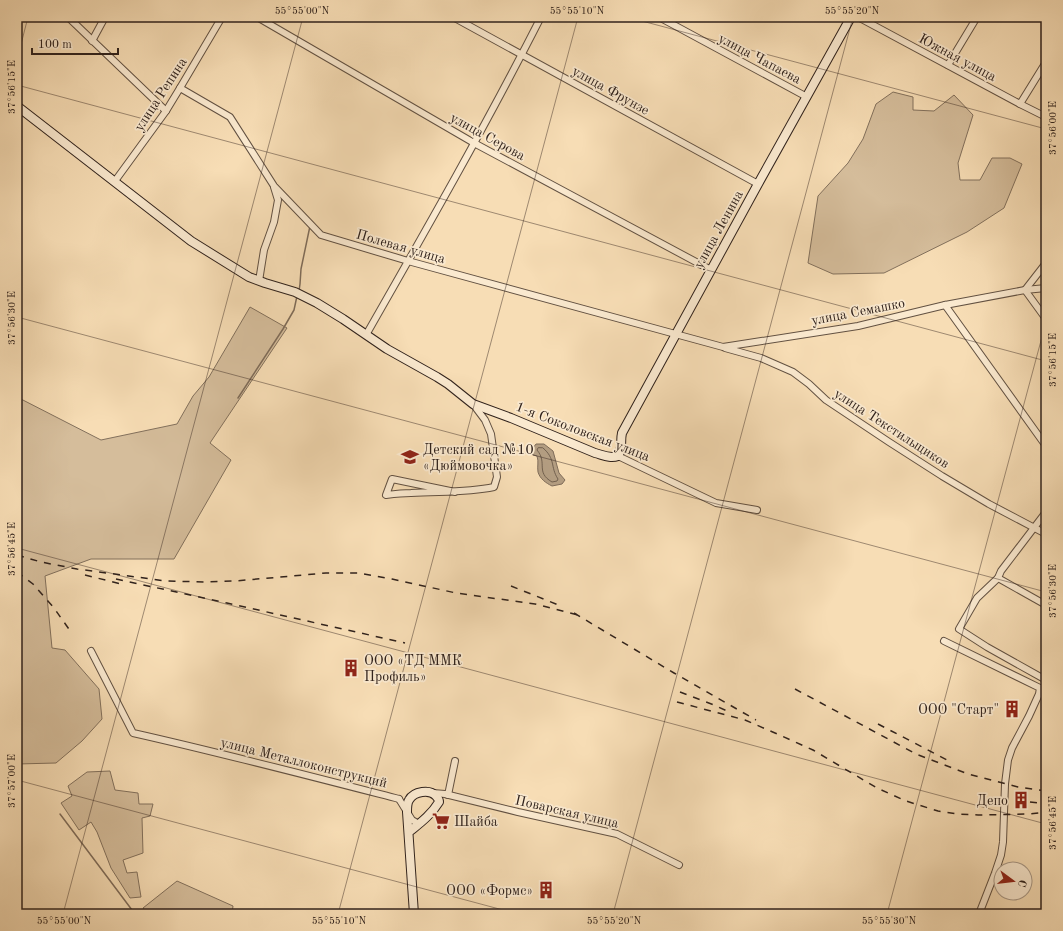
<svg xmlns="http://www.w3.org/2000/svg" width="1063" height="931" font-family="'Old Standard TT',serif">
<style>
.green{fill:#d5bd9b;stroke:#82705c}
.water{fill:#b39d81;stroke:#7f6c59}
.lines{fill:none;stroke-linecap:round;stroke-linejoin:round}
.shore{stroke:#72604e;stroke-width:1}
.stream{stroke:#7f6c59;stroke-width:1.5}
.street-casing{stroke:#625142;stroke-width:8}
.secondary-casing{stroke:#30221c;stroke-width:10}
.street{stroke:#fae9cf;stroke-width:6}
.secondary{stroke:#fae9cf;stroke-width:8}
.rail{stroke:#30221c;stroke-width:1.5;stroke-dasharray:7 7;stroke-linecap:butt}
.ticks{fill:none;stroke:#30221c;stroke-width:1;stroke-opacity:0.45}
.labels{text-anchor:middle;stroke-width:3.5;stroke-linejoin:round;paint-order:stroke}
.street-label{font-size:14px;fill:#30221c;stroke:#fae9cf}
.poi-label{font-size:14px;fill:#30221c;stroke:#fae9cf;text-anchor:start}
.neatline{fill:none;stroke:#30221c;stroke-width:1.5}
.ticks-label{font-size:10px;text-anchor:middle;fill:#30221c}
</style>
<rect width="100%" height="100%" fill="#f7ddb5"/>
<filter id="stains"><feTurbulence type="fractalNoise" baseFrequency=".005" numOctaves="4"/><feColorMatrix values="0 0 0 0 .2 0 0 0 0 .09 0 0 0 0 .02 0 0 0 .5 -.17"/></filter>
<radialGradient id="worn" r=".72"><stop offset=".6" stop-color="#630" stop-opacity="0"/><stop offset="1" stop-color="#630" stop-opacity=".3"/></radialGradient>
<g class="green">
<polygon points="893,92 913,97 913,110 934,111 954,95 973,115 958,163 960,180 980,180 992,158 1010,158 1022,164 1004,208 967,232 884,273 833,274 808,263 818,196 848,163 863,139 876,104"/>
<polygon points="250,307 287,328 210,443 231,460 174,559 91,559 45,576 52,648 65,650 99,689 102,719 82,741 56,763 17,764 17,397 101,440 177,424 193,396 209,377"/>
<polygon points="110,771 115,790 138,793 139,804 153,804 150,816 142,818 143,853 123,860 127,873 137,872 141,897 130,898 111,868 97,832 91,822 79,830 61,803 72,796 68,786 87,772"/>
<polygon points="177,881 233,906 232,914 147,914 143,908"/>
</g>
<path class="water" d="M536,444H544L553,451L559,473L565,480L562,484L552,486C546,483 540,479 538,472C537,466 539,462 537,456L533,455L530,452Z"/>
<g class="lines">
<path class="shore" d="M543,448C556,459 550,467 558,479L557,481L552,482C535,472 548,463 537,450L538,448Z"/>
<g class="stream">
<polyline points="299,291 300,284 301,269 310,226"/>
<polyline points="238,398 283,329 294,310 297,296"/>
<polyline points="60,814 135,914"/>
</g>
<g class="street-casing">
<g id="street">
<polyline points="68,17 166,111"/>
<polyline points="257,17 474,143 711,270"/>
<polyline points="453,17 758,184"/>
<polyline points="659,17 807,97"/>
<polyline points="858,17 1020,104 1046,117"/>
<polyline points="92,41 105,17"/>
<polyline points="948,65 977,17"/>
<polyline points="180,88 230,117 274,186 321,235 408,261 723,347 858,326 945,305 1025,290 1046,288"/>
<polyline points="1020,104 1046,62"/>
<polyline points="115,181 166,111 180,88 222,17"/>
<polyline points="1046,263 1025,290 1046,319"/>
<polyline points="259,281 264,250 274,222 278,200 274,187"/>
<polyline points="945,305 1046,446"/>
<path d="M366,335C426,230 486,125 541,17"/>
<polyline points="725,348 761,358 793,372 809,384 826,400 889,442 942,476 989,504 1046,534"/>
<polyline points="618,456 716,503 757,510"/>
<path d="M455,492L392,479L386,495C394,494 402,493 411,493C439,491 466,493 494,487L497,477L491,434L485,420L473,404"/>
<polyline points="1046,512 1001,571 998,578 977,598 959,629 987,647 1046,680"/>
<polyline points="998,578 1046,605"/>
<polyline points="944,641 1040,688 1039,694 1029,716 1012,748 1008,760 1005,784 1003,842 1001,855 995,873 979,914"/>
<path d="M91,651L133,733C222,753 310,776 399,799"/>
<polyline points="433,793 445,794 518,812 617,834 679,865"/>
<polyline points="448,795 455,761"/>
<polyline points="399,799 412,820 419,824"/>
</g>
</g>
<g class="secondary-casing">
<g id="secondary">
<path d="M17,106L191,241L249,277L265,283L295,292L317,303L343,319L387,349L437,377L448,384L473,404L511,418L595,453C603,455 610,459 618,456C623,450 620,441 622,433L758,184L851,17"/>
<path d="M409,832C420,823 431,815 439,802C439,800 438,798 436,796C430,789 414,791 409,800C407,803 407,808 407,812L414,914"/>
</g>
</g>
<use href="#street" class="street"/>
<use href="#secondary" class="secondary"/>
<g class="rail">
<polyline points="17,555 41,562 77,569 166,581 204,582 235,581 326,573 359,573 392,579 456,593 535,604 578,615"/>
<polyline points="17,572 33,584 54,608 71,632"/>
<polyline points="85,575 121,584"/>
<polyline points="116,579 227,603 405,643"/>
<polyline points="511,586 561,606"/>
<polyline points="574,613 674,673 756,720"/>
<polyline points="795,689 916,754 968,774 1018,787 1046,791"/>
<polyline points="680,692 714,705 727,711"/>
<polyline points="677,702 745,720 775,733 813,750 877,788 906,801 938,811 957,814 978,815 1030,814 1046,812"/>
<polyline points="878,724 951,762"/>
<polyline points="1030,802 1046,804"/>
</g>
</g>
<path class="ticks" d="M627,17L1046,129M17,60L28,17M17,85L1046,361M17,317L1046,592M17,548L1046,824M17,780L518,914M63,914L303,17M338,914L578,17M613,914L853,17M887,914L1046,322"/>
<defs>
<g id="school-bare" transform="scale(1.38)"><path d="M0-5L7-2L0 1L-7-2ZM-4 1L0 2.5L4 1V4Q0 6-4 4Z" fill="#8f2418" stroke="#fae9cf" stroke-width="2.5" paint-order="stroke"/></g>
<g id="building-bare" transform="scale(1.38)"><path d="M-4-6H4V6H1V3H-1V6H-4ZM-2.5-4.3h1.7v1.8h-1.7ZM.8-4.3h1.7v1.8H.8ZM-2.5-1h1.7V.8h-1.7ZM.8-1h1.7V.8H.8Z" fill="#8f2418" stroke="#fae9cf" stroke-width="2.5" paint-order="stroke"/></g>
<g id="supermarket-bare" transform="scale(1.38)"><path d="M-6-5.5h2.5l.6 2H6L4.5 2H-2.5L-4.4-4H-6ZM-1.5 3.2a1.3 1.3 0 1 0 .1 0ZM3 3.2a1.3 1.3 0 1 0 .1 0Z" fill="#8f2418" stroke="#fae9cf" stroke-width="2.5" paint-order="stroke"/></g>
</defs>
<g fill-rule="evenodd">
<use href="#school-bare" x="410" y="457"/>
<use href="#building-bare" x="351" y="668"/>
<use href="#building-bare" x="1012" y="709"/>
<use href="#building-bare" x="1021" y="800"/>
<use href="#supermarket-bare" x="441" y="821"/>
<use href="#building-bare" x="546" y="890"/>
</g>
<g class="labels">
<g class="street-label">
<text transform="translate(958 57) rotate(28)" y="5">Южная улица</text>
<text transform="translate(760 58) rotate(28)" y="5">улица Чапаева</text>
<text transform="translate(611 90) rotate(29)" y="5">улица Фрунзе</text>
<text transform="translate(160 94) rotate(-57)" y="5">улица Репина</text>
<text transform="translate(488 136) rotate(29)" y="5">улица Серова</text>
<text transform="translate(718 229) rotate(-61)" y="5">улица Ленина</text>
<text transform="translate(401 246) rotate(16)" y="5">Полевая улица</text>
<text transform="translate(858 311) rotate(-11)" y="5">улица Семашко</text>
<text transform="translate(892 428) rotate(33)" y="5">улица Текстильщиков</text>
<text transform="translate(583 431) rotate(21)" y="5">1-я Соколовская улица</text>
<text transform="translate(304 762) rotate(14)" y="5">улица Металлоконструкций</text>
<text transform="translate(567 811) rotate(13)" y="5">Поварская улица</text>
</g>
<g class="poi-label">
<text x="423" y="454">Детский сад №10<tspan x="423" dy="16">«Дюймовочка»</tspan></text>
<text x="364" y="665">ООО «ТД ММК<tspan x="364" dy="16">Профиль»</tspan></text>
<text x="999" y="714" text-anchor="end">ООО "Старт"</text>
<text x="1008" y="805" text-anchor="end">Депо</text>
<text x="454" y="826">Шайба</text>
<text x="533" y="895" text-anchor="end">ООО «Формс»</text>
</g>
</g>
<rect width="1063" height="931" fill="none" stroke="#f7ddb5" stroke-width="44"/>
<g transform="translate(1013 881) rotate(105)"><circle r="19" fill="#fae9cf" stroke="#a99987"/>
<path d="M0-3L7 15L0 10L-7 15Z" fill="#8f2418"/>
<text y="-6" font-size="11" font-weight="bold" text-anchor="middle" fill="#30221c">С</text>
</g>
<path d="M32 48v6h86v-6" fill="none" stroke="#30221c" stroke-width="2"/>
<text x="38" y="48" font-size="12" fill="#30221c" stroke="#fae9cf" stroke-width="3" paint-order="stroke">100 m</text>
<rect x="22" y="22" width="1019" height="887" class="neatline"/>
<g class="ticks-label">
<text x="302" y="14">55°55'00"N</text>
<text x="577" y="14">55°55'10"N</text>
<text x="852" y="14">55°55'20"N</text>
<text transform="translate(11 87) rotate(-90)" y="4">37°56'15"E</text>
<text transform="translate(1052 128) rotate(-90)" y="4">37°56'00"E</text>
<text transform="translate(11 318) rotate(-90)" y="4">37°56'30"E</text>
<text transform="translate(1052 360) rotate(-90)" y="4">37°56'15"E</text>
<text transform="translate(11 549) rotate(-90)" y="4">37°56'45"E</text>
<text transform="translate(1052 591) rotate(-90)" y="4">37°56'30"E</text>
<text transform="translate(11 781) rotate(-90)" y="4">37°57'00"E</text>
<text transform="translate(1052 823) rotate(-90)" y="4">37°56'45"E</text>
<text x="64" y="924">55°55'00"N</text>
<text x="339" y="924">55°55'10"N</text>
<text x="614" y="924">55°55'20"N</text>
<text x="889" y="924">55°55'30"N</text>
</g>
<rect width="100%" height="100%" filter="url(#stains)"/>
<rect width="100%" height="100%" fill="url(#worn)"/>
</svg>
